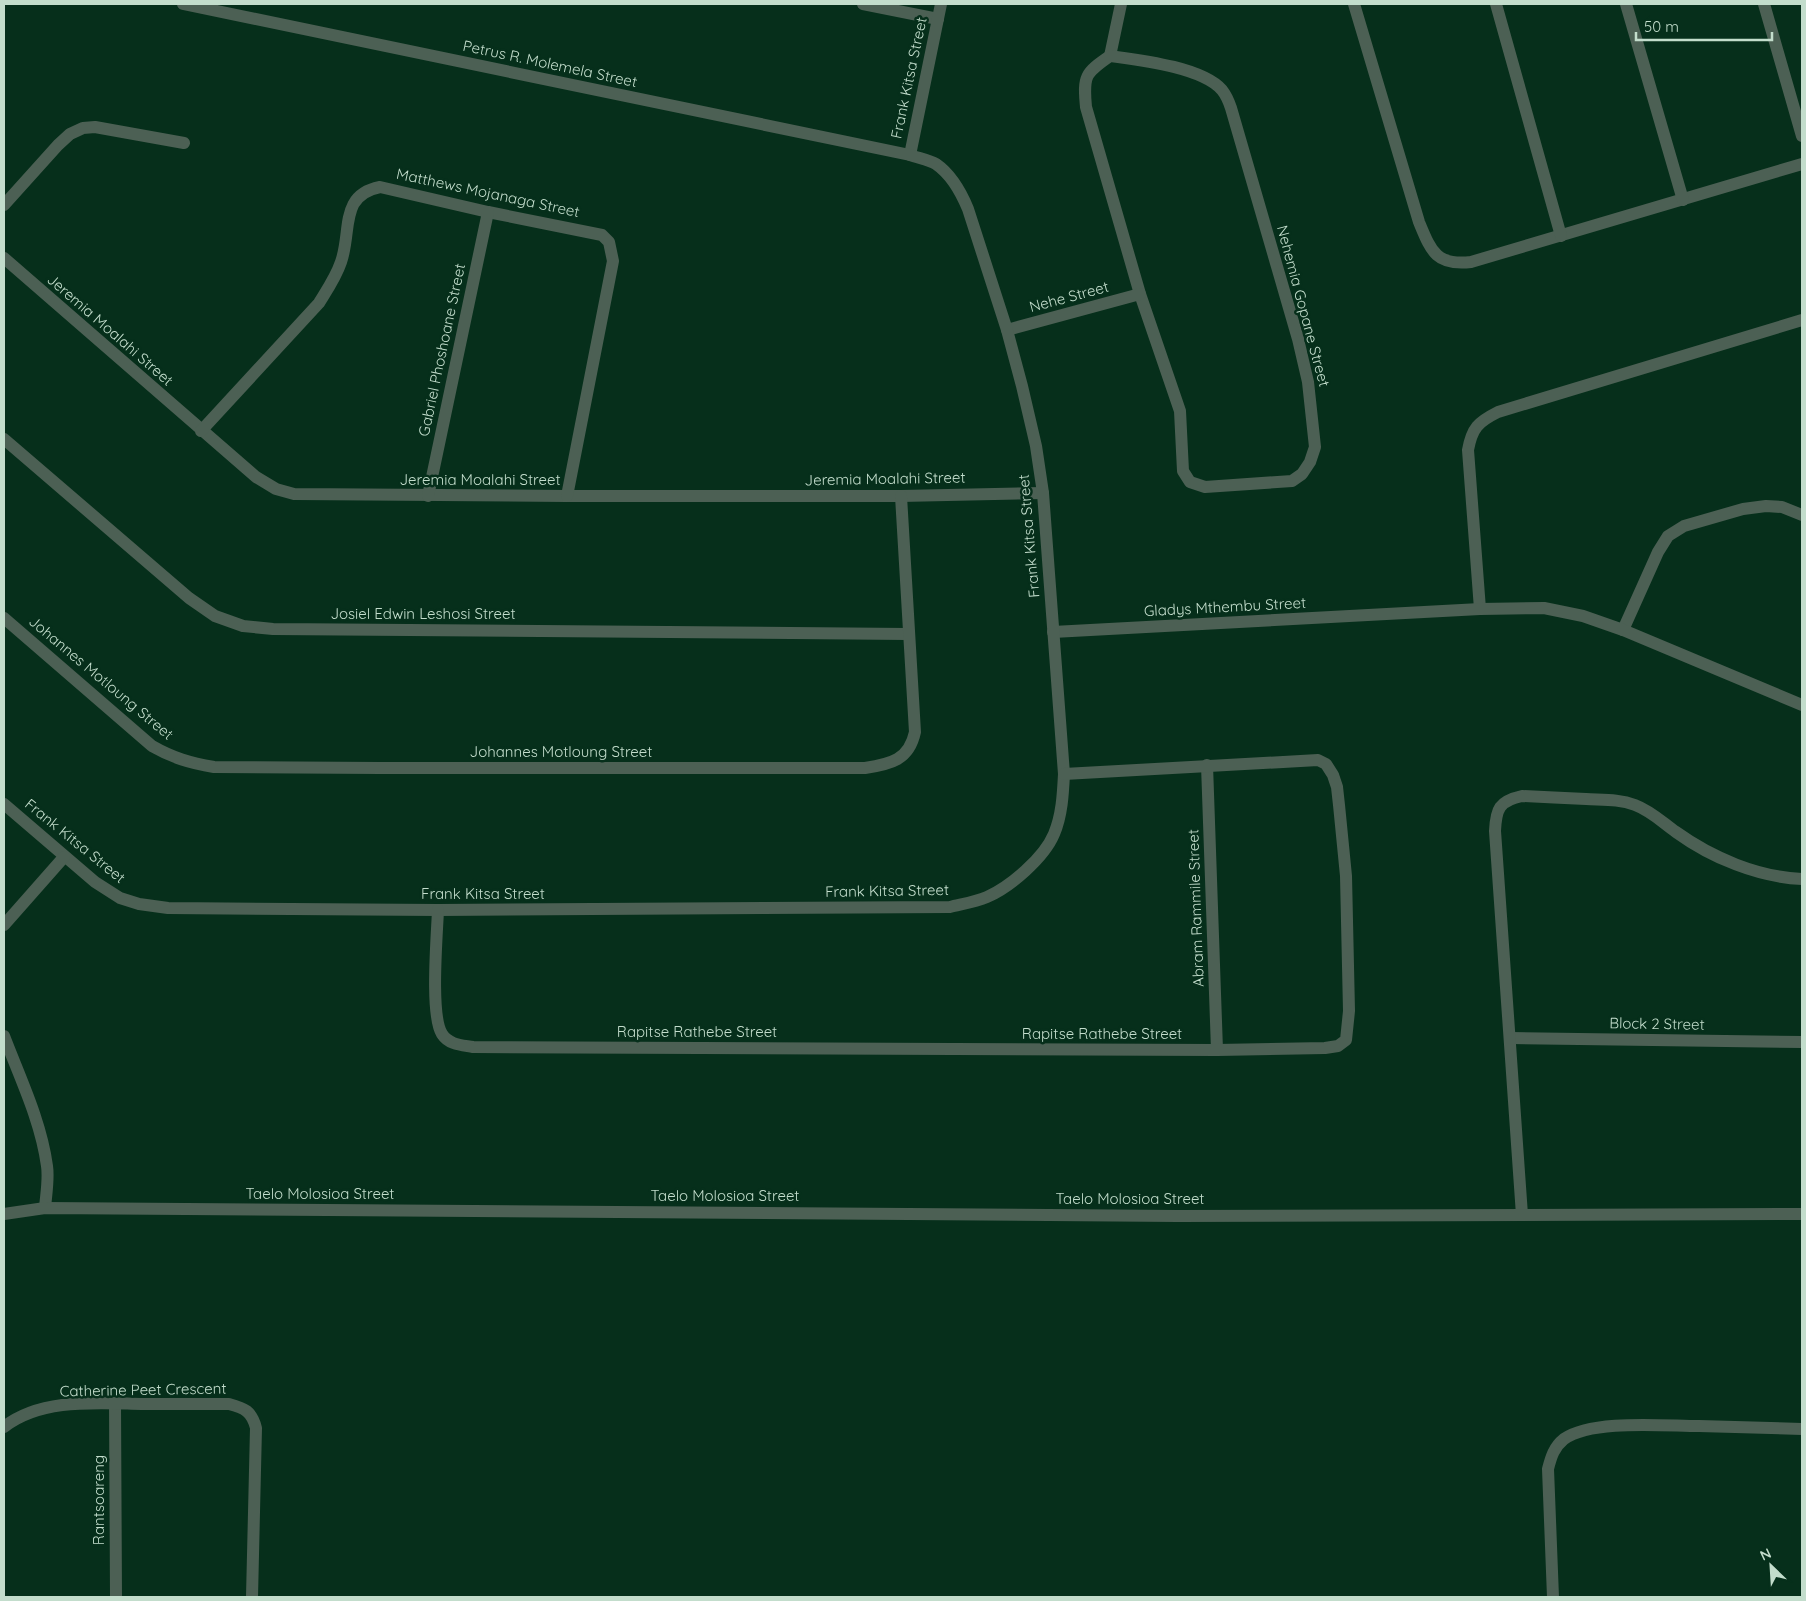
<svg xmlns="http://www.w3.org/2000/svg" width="1806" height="1601" font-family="Quicksand,sans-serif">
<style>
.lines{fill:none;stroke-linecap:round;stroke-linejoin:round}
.pedestrian{stroke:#4c6054;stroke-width:12}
.minor{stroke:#4c6054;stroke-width:12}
.tertiary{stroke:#4c6054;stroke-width:12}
.labels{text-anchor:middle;stroke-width:5;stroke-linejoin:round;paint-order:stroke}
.street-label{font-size:15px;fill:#c3ddcc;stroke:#062f1b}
</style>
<rect width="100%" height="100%" fill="#062f1b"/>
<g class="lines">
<polyline class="pedestrian" points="1110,56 1121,4"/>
<g class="minor">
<polyline points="863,4 938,19"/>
<path d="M1354,4L1419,222C1431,251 1436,266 1471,262L1802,164"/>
<polyline points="1496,4 1561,236"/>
<polyline points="1626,4 1683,200"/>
<polyline points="1764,4 1802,136"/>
<path d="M1110,56C1139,60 1202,67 1222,90C1226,95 1229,102 1231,108L1298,339L1308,382L1315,447L1310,462L1302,474L1292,481L1205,487L1190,482L1183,471L1180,411L1140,294L1086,107C1083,76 1085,73 1110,56Z"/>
<polyline points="910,155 941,4"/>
<polyline points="4,205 58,145 70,134 83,128 95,127 184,143"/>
<polyline points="4,258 256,477 276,489 294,494 567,496 901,496 1043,493"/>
<polyline points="1007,330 1140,294"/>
<path d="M201,431L319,303C327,290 336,277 341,262C352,231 339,195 380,187L488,212L602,235L609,242L613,261L567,496"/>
<polyline points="4,439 189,598 215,616 243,626 273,629 908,634"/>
<polyline points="428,496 488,212"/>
<path d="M1480,609L1468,450C1472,428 1478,422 1498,412L1802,320"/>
<path d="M4,618L152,746C173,758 190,763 214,767L381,768H865C891,764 909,760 915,732L901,496"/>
<polyline points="1623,630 1658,552 1668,536 1684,526 1743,509 1766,506 1782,507 1802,515"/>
<polyline points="1053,632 1480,609 1544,608 1583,616 1623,630 1802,705"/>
<polyline points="1207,765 1217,1050"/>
<path d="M4,804L95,882L120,898L139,904L168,908L438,910L950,907C962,904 975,902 987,897C1010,887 1044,858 1054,834C1062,815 1063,794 1064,774L1043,493L1036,446L1022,386L1007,330L968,209C961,192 952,175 936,164C929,160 918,158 910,155L183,4"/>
<path d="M438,910C437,936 430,1015 442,1034C449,1045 462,1045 473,1047L1217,1050L1325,1048L1338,1046L1346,1040L1349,1011L1346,876L1339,805L1337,787L1333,775L1326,764L1318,760L1064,774"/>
<polyline points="4,925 64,857"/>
<path d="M4,1036C20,1078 41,1121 47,1166C49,1179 46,1195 45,1208"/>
<polyline points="1510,1038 1802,1042"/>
<path d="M1522,1215L1495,831C1496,809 1499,801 1522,796C1543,797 1565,798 1586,799C1603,800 1619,799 1635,805C1651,811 1662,822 1676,832C1712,858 1758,877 1802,879"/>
<polyline points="115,1403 116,1597"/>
<path d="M4,1427C41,1398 96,1403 141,1404C170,1404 199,1404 229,1404C244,1408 252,1411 256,1428L252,1597"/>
<path d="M1553,1597L1548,1469C1551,1457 1554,1447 1564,1439C1592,1419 1665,1426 1699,1426C1734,1427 1768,1428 1802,1429"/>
</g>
<polyline class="tertiary" points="4,1214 45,1208 1178,1216 1802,1214"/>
</g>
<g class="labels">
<g class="street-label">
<text transform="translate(550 64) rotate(12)" y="5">Petrus R. Molemela Street</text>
<text transform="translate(909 78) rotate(-78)" y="5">Frank Kitsa Street</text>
<text transform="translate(488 193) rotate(12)" y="5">Matthews Mojanaga Street</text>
<text transform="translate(1069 297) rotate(-15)" y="5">Nehe Street</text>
<text transform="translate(1303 306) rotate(75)" y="5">Nehemia Gopane Street</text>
<text transform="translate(110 330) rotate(41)" y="5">Jeremia Moalahi Street</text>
<text transform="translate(442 350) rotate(-78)" y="5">Gabriel Phoshoane Street</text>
<text transform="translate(885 479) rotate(-1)" y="5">Jeremia Moalahi Street</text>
<text x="480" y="485">Jeremia Moalahi Street</text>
<text transform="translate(1029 536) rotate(-95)" y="5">Frank Kitsa Street</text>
<text transform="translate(1225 607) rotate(-3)" y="5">Gladys Mthembu Street</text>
<text x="423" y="619">Josiel Edwin Leshosi Street</text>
<text transform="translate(101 678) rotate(40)" y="5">Johannes Motloung Street</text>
<text x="561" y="757">Johannes Motloung Street</text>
<text transform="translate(75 841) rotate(39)" y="5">Frank Kitsa Street</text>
<text transform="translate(887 891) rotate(-1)" y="5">Frank Kitsa Street</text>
<text x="483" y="899">Frank Kitsa Street</text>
<text transform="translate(1196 908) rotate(-92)" y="5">Abram Rammile Street</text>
<text transform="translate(1657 1024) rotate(1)" y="5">Block 2 Street</text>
<text x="697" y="1037">Rapitse Rathebe Street</text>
<text x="1102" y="1039">Rapitse Rathebe Street</text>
<text x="320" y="1199">Taelo Molosioa Street</text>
<text x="725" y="1201">Taelo Molosioa Street</text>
<text x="1130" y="1204">Taelo Molosioa Street</text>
<text transform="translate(143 1390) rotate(-1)" y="5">Catherine Peet Crescent</text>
<text transform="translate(99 1500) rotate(-90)" y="5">Rantsoareng</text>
</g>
</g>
<rect width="1806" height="1601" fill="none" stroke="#c3ddcc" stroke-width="10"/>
<g transform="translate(1771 1566) rotate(335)" stroke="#062f1b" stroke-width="4" paint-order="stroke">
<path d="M0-4L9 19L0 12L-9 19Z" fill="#c3ddcc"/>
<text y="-8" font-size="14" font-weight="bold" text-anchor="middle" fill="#c3ddcc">N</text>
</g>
<path d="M1636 32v8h136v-8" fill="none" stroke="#c3ddcc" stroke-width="2.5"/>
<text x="1644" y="32" font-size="15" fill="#c3ddcc" stroke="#062f1b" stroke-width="4" paint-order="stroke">50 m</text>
</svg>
